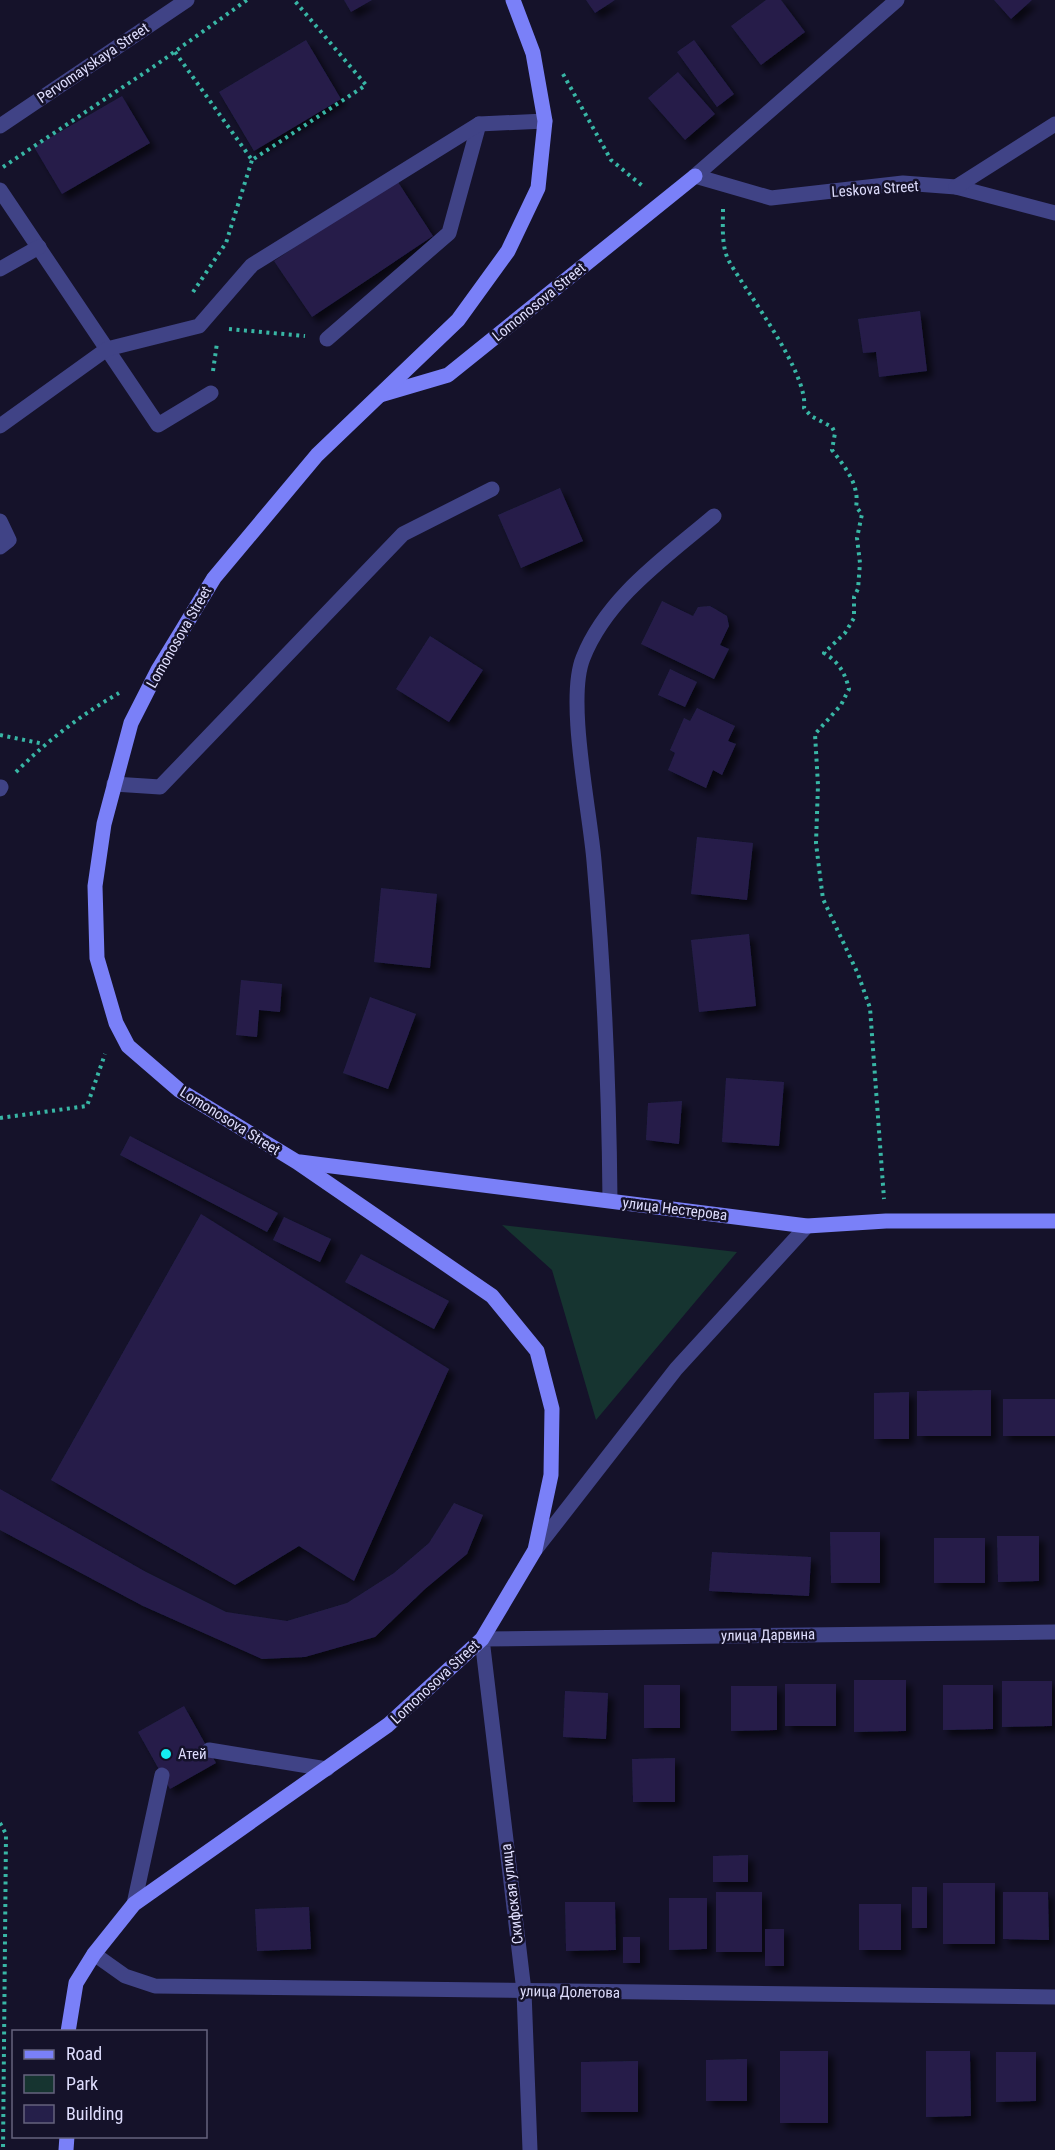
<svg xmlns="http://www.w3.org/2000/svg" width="1055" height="2150" font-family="'Roboto Condensed',sans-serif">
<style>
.green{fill:#163430}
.building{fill:#251f4a;filter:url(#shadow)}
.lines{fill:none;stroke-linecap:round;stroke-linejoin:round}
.path{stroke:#38b6a5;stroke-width:4;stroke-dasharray:3 4.5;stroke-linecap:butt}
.lane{stroke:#404386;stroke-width:15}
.street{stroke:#404386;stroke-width:15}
.secondary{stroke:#7a80f8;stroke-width:15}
.poi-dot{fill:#14edf2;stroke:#15122a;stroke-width:2}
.labels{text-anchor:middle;stroke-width:5;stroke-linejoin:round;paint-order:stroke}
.street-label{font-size:15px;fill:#deddfd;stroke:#15122a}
.poi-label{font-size:15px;fill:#deddfd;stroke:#15122a;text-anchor:start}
</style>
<defs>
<filter id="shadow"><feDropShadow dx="5.5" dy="5.5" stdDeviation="3" flood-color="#0009"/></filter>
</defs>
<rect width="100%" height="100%" fill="#15122a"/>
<polygon class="green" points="502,1225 737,1252 596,1420 552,1270"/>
<g class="building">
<polygon points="344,0 372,0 351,12"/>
<polygon points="586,0 615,0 595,13"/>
<polygon points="766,0 781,0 805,32 761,65 731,26"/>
<polygon points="994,0 1032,0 1011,19"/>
<polygon points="306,40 341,99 254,151 219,92"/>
<polygon points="694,40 734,94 717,107 677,52"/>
<polygon points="678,72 715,114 685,140 648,98"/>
<polygon points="122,96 150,143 62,194 34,147"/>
<polygon points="396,179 433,236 312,317 274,261"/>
<polygon points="920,311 927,371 879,377 876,352 863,353 858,319"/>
<polygon points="560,488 583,541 521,568 498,515"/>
<polygon points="662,601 693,616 698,607 710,606 727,616 729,626 720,645 729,649 714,679 641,644"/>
<polygon points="430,636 483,670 449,722 396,689"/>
<polygon points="670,669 697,682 685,707 658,695"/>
<polygon points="697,708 735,726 728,741 736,744 722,775 713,770 706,788 668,770 675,753 670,750 684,718 690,721"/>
<polygon points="697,837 753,843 747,900 691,894"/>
<polygon points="381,888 437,894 430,968 374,962"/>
<polygon points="749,934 756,1006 699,1012 691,940"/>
<polygon points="241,980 282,984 280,1012 259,1010 257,1037 236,1035"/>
<polygon points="370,997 416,1014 388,1089 343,1073"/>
<polygon points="726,1078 784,1082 779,1146 722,1142"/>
<polygon points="682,1101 679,1144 646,1140 648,1103"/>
<polygon points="130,1136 278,1213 267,1232 120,1155"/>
<polygon points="201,1214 449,1369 354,1581 299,1546 235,1585 51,1480"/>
<polygon points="284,1217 331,1239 320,1262 273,1240"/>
<polygon points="361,1254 449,1301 434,1329 345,1282"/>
<polygon points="991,1390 991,1436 917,1436 917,1391"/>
<polygon points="909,1392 909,1439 874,1439 874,1393"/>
<rect x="1003" y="1399" width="52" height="37"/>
<polygon points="0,1489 146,1572 226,1612 287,1621 347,1603 394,1573 429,1543 454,1503 483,1515 467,1554 425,1589 375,1637 305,1657 262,1659 143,1606 0,1530"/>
<polygon points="830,1532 880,1532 880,1583 831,1583"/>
<polygon points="997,1536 1039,1536 1039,1581 998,1582"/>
<rect x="934" y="1538" width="51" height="45"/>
<polygon points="712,1552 811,1557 809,1596 709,1591"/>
<polygon points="854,1680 906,1680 906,1731 854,1732"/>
<polygon points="1002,1681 1052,1681 1052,1726 1002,1727"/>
<rect x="785" y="1684" width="51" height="42"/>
<rect x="644" y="1685" width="36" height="43"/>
<polygon points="943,1685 993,1685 993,1729 943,1730"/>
<polygon points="731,1686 777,1686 777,1730 731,1731"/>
<polygon points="565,1691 608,1693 606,1739 563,1737"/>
<polygon points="184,1706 216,1763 170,1789 138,1732"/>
<polygon points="675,1758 675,1802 633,1802 632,1759"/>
<polygon points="748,1855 748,1882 713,1882 713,1856"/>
<rect x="943" y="1883" width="52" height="61"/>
<rect x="912" y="1887" width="15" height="41"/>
<rect x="716" y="1892" width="46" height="60"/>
<polygon points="1003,1892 1048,1892 1049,1940 1003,1939"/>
<polygon points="669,1898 707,1898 707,1949 669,1950"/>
<polygon points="565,1902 615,1902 616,1950 566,1951"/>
<rect x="859" y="1904" width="42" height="46"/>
<polygon points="309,1907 311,1949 257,1951 255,1909"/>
<rect x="765" y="1929" width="19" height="37"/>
<rect x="623" y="1937" width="17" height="26"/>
<rect x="780" y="2051" width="48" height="72"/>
<polygon points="926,2051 970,2051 971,2116 926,2117"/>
<polygon points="996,2052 1036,2052 1036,2101 996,2102"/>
<polygon points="747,2059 747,2101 706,2101 706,2060"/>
<polygon points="638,2061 638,2112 581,2112 581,2062"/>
</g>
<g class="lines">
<g class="path">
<polyline points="175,52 252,160 366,85 294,0"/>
<polyline points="563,74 611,160 645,188"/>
<polyline points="3,167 156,65 247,0"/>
<path d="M723,209C723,227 721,248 730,263C748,294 809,374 804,408L811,416L832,427L835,433L832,450C845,467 860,485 856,507L862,514L857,538L860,563L858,589L854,597V618L845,633L824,653C839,662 845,673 849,689L841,705L815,734L818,785L816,843L820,876L823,899L858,974L870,1008L884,1199"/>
<polyline points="193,292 226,243 252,160"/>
<polyline points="229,329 305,336"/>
<polyline points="213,371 217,343"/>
<polyline points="0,735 44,744"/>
<path d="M16,772C48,740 81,715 119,693"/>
<polyline points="0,1118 87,1106 105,1054"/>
<polyline points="0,1823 6,1834 3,2150"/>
</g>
<g class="lane">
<polyline points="0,190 158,425 211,393"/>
<polyline points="0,269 39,247"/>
<polyline points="327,339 449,233 479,124"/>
<polyline points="0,426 107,349 199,326 252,265 479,124 545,121"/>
<polyline points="0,521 9,540 0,547"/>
<polyline points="114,784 160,787 403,534 492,489"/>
<polyline points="0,789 1,787"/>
<path d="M610,1200C609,1087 604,973 594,861C590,811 566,700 583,658C607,597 666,557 714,516"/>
<polyline points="209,1750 327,1769"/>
<polyline points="134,1904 162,1775"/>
</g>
<g class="street">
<polyline points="0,126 187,0"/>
<polyline points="695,176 771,198 903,183 956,187 1055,213"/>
<polyline points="695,176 897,0"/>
<polyline points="956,187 1055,124"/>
<polyline points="535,1550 676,1369 807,1226"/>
<polyline points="94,1954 125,1976 155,1986 1055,1997"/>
<polyline points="530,2150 524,1991 482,1639 1055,1632"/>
</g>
<g class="secondary">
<polyline points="380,395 448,375 695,176"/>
<polyline points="300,1162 807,1226 886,1221 1055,1221"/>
<polyline points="68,2032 76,1983 94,1954 134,1904 388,1725 482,1639 535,1550 551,1475 552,1409 537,1351 492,1296 297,1162 179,1090 128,1046 116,1023 97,958 95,886 104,824 131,723 158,670 214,578 317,455 458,320 508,251 538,188 545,121 533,53 513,0"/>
<polyline points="66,2150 67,2136"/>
</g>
</g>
<circle class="poi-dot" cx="166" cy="1754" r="6"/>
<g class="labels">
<g class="street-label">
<text transform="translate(93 63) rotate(-34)" y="5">Pervomayskaya Street</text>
<text transform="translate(875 189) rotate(-4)" y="5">Leskova Street</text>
<text transform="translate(539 302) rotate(-39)" y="5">Lomonosova Street</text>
<text transform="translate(179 637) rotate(-60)" y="5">Lomonosova Street</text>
<text transform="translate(230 1121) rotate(32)" y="5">Lomonosova Street</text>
<text transform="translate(675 1209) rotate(7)" y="5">улица Нестерова</text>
<text transform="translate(768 1635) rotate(-1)" y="5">улица Дарвина</text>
<text transform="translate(435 1682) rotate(-43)" y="5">Lomonosova Street</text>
<text transform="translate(512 1894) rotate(-97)" y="5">Скифская улица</text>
<text transform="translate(570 1992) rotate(1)" y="5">улица Долетова</text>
</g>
<g class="poi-label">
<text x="178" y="1759">Атей</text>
</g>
</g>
<rect x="12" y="2030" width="195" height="108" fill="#15122a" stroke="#65637e" stroke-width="1.5"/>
<rect x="24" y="2050" width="30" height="9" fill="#7a80f8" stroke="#65637e" stroke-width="1.5"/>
<text x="66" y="2060" font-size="18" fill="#deddfd">Road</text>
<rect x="24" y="2075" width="30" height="18" fill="#163430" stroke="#65637e" stroke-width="1.5"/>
<text x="66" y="2090" font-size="18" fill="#deddfd">Park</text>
<rect x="24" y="2105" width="30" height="18" fill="#251f4a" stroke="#65637e" stroke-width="1.5"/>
<text x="66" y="2120" font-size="18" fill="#deddfd">Building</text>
</svg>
